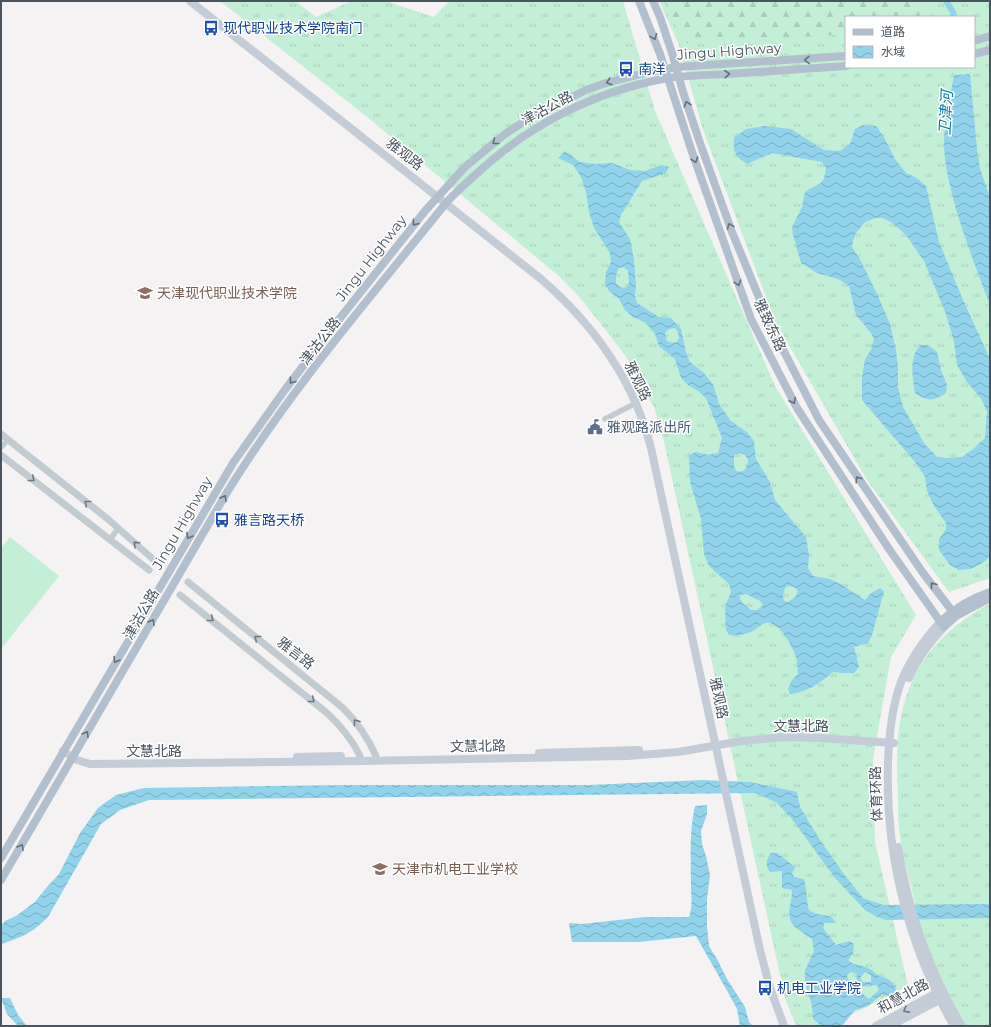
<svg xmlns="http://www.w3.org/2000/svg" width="991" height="1027" font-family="Montserrat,'Noto Sans SC',sans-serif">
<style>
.grass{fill:url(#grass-tufts);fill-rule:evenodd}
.forest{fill:url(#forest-firs)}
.garden{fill:#c2efd6}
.water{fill:url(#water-waves);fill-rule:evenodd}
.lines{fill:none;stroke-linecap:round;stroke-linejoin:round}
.canal{stroke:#90d3eb;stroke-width:6}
.minor{stroke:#c3cbd2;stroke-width:5.5}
.tertiary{stroke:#c3cbd2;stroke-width:7}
.secondary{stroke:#c3ccd7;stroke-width:8}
.primary{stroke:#b2bfcf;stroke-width:8}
.oneway{stroke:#636f7b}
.oneway2{stroke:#6e7882}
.oneway3{stroke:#6e7883}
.labels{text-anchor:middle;stroke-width:3;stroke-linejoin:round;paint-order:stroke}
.transit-label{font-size:14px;fill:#164399;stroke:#fff;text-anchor:start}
.street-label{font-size:14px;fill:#49545f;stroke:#fff}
.education-label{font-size:14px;fill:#785e54;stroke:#fff;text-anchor:start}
.service-label{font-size:14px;fill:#4e5e75;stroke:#fff;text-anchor:start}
.water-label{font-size:15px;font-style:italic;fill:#0f7da4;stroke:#fff}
</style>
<defs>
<pattern id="grass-tufts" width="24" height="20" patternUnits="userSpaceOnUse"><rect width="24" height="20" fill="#c2efd6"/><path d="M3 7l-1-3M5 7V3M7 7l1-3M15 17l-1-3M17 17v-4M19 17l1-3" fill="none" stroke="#a8cfba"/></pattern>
<pattern id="forest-firs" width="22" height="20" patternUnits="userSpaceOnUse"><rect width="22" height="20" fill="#c2efd6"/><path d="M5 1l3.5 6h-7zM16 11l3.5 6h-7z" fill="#a8cfba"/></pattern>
<pattern id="water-waves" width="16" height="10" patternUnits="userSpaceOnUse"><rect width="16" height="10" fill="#90d3eb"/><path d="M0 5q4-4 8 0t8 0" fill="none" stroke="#78aec2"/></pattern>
</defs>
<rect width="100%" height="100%" fill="#f4f2f2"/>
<g class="grass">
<polygon points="220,1 295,1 316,17 352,1 385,1 434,17 449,1 623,1 655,111 775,386 916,615 891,657 873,759 875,842 908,986 850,1015 833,1026 796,1026 785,998 663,437 654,407 625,355 582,300 560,277 366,116"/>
<path d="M659,1H990V578L949,592L867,480L775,321L702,127L679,45ZM846,17H974V67H846Z"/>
<path d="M990,604V1026H967C949,995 931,962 921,927C917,914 914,900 911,886C907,870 902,853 900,836C898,823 898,810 898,797C894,728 900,670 957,625C968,617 978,609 990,604Z"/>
</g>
<polygon class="forest" points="664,1 918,1 932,17 846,17 846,34 685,43"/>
<polygon class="garden" points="10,537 59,576 1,649 1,548"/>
<g class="water">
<path d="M970,74L977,149L980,169L990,197V305C978,274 967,244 957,213C951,190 944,166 944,142C944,120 950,97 954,75Z"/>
<path d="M863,125L876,126L884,137L895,159L906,173L917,178L926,186L939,242L963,300L990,359V556L984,562L971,569L959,570L950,565L939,550V539L946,529V523L934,506L927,491L925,477L915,462L862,400V377L865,359L871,350L874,339L871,333L856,315L849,286L838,279L817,273L801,263L793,235L792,227L802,207L805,192C817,183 824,188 826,168L822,162L772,153L747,164C735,156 733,153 734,138L746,129L765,126L791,129L824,150L840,151L850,144L855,129ZM875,218H882L891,222L906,235L924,261L946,314L954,342L957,365L967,382L980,397L987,411L985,438L973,449L962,457L947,458L937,457L924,443L903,407L898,387V368L896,350L890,324L878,296L861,261L852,247L853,241L856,233L864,223Z"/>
<path d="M565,151L580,162L595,164L612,163L630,170L645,171L661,165L669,167L666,173L642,181L621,215L619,222L630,239L634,260L636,285L635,296L637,303L659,317L671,318L681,329L686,352L690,362L703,372L713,384L719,404L731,421L747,432L754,441L756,459L770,482L775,500L806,537L809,555L808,568L813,576L830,579L842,585L865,600L870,594L880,588L884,591L872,635L868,643L854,647L859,667L854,673H843L833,672C821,682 806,693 790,694L788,689L792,680L798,674C797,670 798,665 797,661C795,650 779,620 766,623C761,624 757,629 753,631C746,635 736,636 729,635L726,630L725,607L731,592L729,584L709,566L704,554L701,519L690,482L689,455L696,452L709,455L718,453L722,438L706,398L698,391L688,385L681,378L675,359L659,346L655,334L646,323L633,317L625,310L619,299L609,291L605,284L606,272L611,262L610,253L594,228L589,212L586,192L581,177L573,165L558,158ZM624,267L628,271L629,283L627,287C622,289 619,287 616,283V275L619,268ZM675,328L678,332L679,338L677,342L672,343L667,341L665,333L669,329ZM740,453L745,455L748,460C748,468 745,473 736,471L734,466V455ZM788,586L794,587L798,591L795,597L788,602L784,601L783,595L785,588ZM746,594L760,601L763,605L757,610H751C746,606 739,602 740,595Z"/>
<path d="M921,345H928L937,352L941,370L947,385L946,393C933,401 928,402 915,393C913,377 908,356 921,345Z"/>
<path d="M703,780L750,782L797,792L800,807L820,840L844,874L863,898L883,905L990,904V918L886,920L877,917L865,910L835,878L792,819L777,803L756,793L149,800L120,810L101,824L48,917C32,933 23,937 1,944V926L5,921L16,916L35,902L46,888L59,874L80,833L98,808L116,795L144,788L345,785H589Z"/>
<path d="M707,805V814L701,831L702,844L706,856L710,875L707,899V926L709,946L717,959L727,979L745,1007L749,1022L753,1026H740L737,1009L730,996L696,936L639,942H572L569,923L582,924L645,917H689C693,906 691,897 691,886C691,860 689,832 695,806Z"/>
<path d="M771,853H777L790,863L795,868L792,873L794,877L804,879C807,889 806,900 809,910C812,912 815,914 819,914C827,916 832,915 836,923H824L823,928L836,945L849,941L854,944L853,954L848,960C855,967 862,964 870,969C874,971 876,975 880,976C892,980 898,985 896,998L890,999L888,996L882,994L868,1006L855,1010L842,1026H822L813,1019L812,1006L805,981V970L814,951L812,939C798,929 786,926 790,906C791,900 792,896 792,890L782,888V871L770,872C765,865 766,860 771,853ZM851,972L857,974L856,984H852L851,981L848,979L847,975ZM865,972L871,975V982H863L860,978ZM877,985L879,990L869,999L864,995L860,990L861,986Z"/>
<polygon points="1,998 10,998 18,1015 27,1026 18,1026 7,1014"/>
</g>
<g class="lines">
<polyline class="canal" points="946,1 953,12 954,17"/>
<g class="minor">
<polyline points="605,419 638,402"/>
<polyline points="1,447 8,440"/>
<polyline points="110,540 118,528"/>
</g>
<g class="tertiary">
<polyline points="1,434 109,520 155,561"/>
<polyline points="1,455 149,570"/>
<path d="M188,582L343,708C357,722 368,738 376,756"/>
<path d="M180,595L327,713C341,726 352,739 360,756"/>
</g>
<g class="secondary">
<path d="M190,1L541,279C593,324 634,381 651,448L760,950L770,988L784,1026"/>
<path d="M940,622C923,641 907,663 899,688C891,712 889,737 888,762C885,855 908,946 954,1026"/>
<path d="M909,678C917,659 930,642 944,627"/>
<polyline points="63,751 77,760 90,764 361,761 627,756 678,752 742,741 785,737 819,738 894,743"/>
<polyline points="539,753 639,750"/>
<polyline points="297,757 341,756"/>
<path d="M898,847C908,910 929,971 962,1026"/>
<polyline points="876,1026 940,991"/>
<polyline points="890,1026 943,998"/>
</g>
<g class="primary">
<polyline points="639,1 660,54 692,152 751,319 797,408 889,549 944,627 956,616 990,598"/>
<polyline points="653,1 660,17 672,53 683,92 700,143 732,232 770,324 819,420 923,573 956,616"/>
<polyline points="974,41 990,36"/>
<polyline points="974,54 990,50"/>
<path d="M940,622C954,609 972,598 990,592"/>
<polyline points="1,858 233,463 284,391 329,332 425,211 465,167 505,134 525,121 586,90 606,83 641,74 676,67 846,56"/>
<path d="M1,880L226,494C289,391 370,298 446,203C454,194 464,185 474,176C528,125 595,91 668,78C688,75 708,75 728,74C768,71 807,69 846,66"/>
</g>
</g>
<defs><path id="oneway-chevron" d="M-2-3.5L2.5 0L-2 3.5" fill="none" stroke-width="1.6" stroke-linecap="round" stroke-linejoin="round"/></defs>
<g class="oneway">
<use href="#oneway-chevron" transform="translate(654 37) rotate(69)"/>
<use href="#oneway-chevron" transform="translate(807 60) rotate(177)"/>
<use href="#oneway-chevron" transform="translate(727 74) rotate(-4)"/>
<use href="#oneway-chevron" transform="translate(609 82) rotate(163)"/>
<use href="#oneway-chevron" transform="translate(687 104) rotate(-109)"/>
<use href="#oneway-chevron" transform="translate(495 142) rotate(142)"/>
<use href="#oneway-chevron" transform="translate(695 160) rotate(71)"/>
<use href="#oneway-chevron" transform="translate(415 223) rotate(128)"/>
<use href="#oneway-chevron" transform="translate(730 226) rotate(-110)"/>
<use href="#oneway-chevron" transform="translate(738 283) rotate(71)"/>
<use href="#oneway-chevron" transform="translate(292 381) rotate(127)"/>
<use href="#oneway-chevron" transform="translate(793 401) rotate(63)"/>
<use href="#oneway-chevron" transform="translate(858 479) rotate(-124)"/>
<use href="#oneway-chevron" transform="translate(224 498) rotate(-60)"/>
<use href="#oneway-chevron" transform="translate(189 536) rotate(120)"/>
<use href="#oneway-chevron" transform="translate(933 585) rotate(-128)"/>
<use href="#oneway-chevron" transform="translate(152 622) rotate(-60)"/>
<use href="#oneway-chevron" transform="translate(116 660) rotate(121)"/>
<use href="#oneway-chevron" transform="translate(86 734) rotate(-60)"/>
<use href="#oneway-chevron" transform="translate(21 847) rotate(-60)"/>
</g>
<g class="oneway2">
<use href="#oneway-chevron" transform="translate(32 479) rotate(39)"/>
<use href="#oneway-chevron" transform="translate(87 503) rotate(-141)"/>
<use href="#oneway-chevron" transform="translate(136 544) rotate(-138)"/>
<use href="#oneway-chevron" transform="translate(211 619) rotate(38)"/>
<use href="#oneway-chevron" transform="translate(257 638) rotate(-141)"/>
<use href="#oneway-chevron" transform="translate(312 700) rotate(38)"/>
<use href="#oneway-chevron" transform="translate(356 722) rotate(-127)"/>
</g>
<use class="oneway3" href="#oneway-chevron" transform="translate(906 1010) rotate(151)"/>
<defs>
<g id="bus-bare" transform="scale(1.2)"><path d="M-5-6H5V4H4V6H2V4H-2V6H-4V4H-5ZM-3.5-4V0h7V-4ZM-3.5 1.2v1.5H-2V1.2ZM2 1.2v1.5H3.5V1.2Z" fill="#1a4fb4" stroke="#fff" stroke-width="2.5" paint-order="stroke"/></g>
<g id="university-bare" transform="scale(1.2)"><path d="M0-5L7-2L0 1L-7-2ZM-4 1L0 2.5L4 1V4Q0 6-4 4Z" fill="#8d6e63" stroke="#fff" stroke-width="2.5" paint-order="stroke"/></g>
<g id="civic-bare" transform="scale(1.2)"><path d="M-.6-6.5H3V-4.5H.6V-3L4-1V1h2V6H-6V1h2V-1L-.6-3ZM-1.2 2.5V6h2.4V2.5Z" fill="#5c6f8a" stroke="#fff" stroke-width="2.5" paint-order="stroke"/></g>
<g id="school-bare" transform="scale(1.2)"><path d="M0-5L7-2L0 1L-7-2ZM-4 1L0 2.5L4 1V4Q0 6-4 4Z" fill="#8d6e63" stroke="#fff" stroke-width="2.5" paint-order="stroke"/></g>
</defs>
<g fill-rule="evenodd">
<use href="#bus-bare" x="211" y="28"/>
<use href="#bus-bare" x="626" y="69"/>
<use href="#university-bare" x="145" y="293"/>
<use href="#civic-bare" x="595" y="427"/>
<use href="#bus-bare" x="222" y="520"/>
<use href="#school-bare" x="380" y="869"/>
<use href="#bus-bare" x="765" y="988"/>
</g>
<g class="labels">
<g class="transit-label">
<text x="223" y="33">现代职业技术学院南门</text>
<text x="638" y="74">南洋</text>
<text x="234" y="525">雅言路天桥</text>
<text x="777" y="993">机电工业学院</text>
</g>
<g class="street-label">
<text transform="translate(729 51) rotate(-4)" y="5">Jingu Highway</text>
<text transform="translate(547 108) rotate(-28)" y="5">津沽公路</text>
<text transform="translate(405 154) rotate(38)" y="5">雅观路</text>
<text transform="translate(371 258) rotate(-52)" y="5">Jingu Highway</text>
<text transform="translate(770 325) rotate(65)" y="5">雅致东路</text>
<text transform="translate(320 341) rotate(-52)" y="5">津沽公路</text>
<text transform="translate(638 381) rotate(64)" y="5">雅观路</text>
<text transform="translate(182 523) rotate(-60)" y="5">Jingu Highway</text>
<text transform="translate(141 614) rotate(-60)" y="5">津沽公路</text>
<text transform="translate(296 653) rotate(38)" y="5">雅言路</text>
<text transform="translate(719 698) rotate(78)" y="5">雅观路</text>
<text x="801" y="731">文慧北路</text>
<text transform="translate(478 746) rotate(-1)" y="5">文慧北路</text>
<text x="154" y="756">文慧北路</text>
<text transform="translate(876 794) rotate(-92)" y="5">体育环路</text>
<text transform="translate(903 996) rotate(-29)" y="5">和慧北路</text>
</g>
<g class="education-label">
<text x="157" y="298">天津现代职业技术学院</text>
<text x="392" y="874">天津市机电工业学校</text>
</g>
<g class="service-label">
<text x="607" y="432">雅观路派出所</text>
</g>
<g class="water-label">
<text transform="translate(946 113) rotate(-87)" y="5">卫津河</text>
</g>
</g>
<rect width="991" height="1027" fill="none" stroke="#49545f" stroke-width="4"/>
<rect x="845" y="16" width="130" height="52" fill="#ffffff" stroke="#b6bbbf"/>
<rect x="853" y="29" width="20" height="6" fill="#b2bfcf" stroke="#b6bbbf"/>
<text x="881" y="36" font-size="12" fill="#49545f">道路</text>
<rect x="853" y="46" width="20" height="12" fill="url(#water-waves)" stroke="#b6bbbf"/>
<text x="881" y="56" font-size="12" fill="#49545f">水域</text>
</svg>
